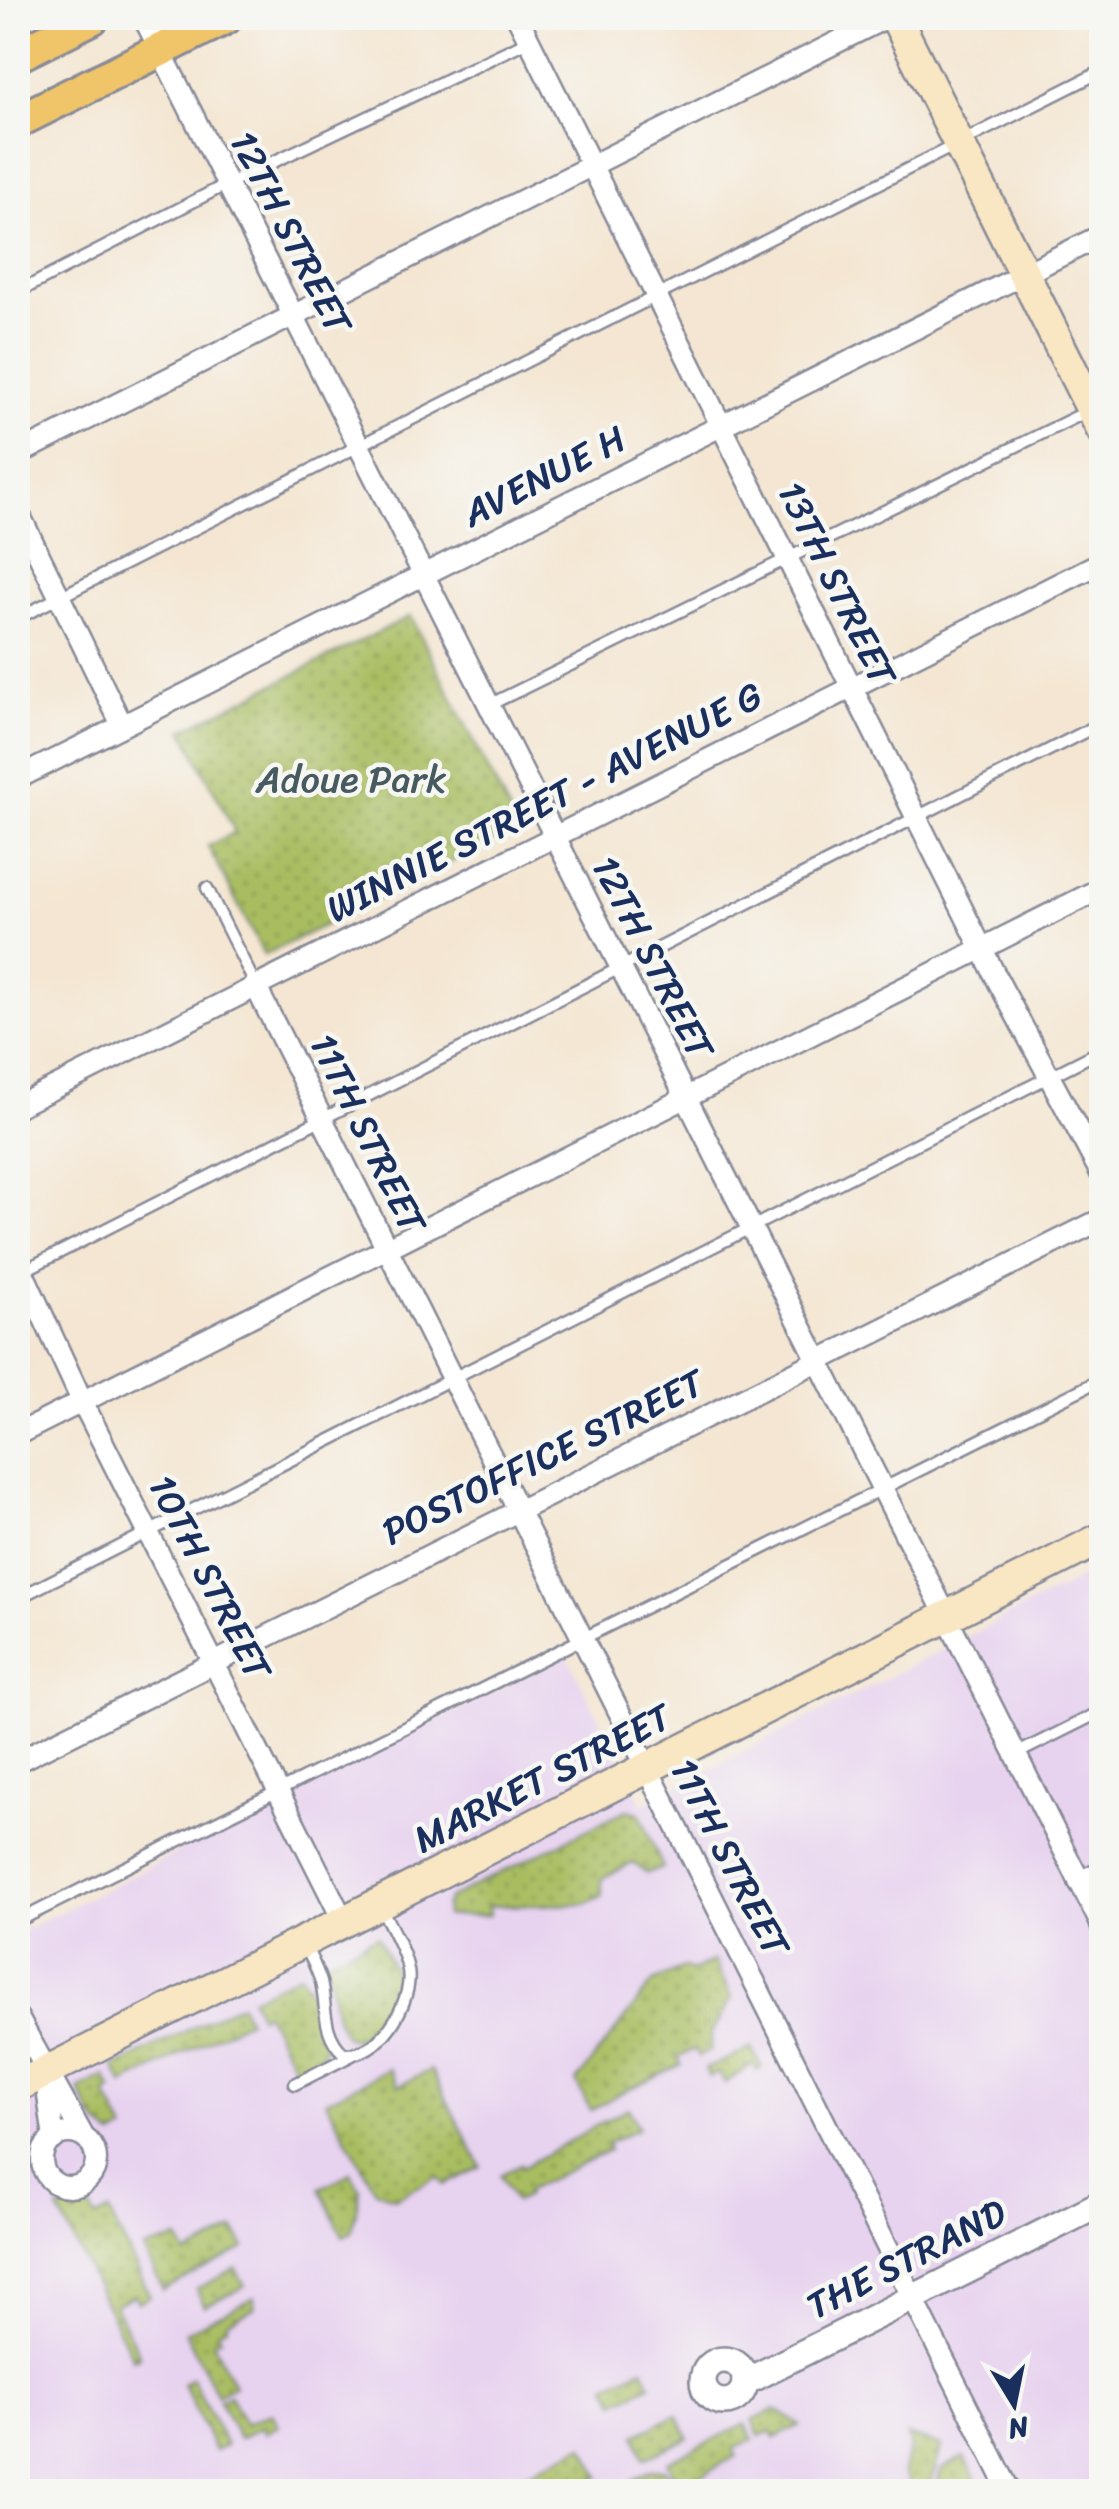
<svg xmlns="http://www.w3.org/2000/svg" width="1119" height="2509" font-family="Sriracha,sans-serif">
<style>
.built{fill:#e7d2ef}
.green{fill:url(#green-dots);stroke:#627660;stroke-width:2.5}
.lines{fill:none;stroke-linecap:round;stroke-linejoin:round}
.service-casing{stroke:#888a98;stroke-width:15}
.minor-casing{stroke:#888a98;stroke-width:25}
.tertiary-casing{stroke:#888a98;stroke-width:30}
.secondary-casing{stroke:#888a98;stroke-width:35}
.primary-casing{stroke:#888a98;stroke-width:38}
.service{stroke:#fff;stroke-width:10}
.minor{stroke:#fff;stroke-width:20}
.tertiary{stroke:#fff;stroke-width:25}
.secondary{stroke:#f9e7c3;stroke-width:30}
.primary{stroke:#f0c469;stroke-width:32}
.labels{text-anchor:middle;stroke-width:9;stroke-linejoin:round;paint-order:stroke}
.street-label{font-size:38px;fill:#1b2f5e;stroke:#f6f6f2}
.park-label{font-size:38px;fill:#465a5f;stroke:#f6f6f2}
</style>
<defs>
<pattern id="green-dots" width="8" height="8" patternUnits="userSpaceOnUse" patternTransform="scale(2.5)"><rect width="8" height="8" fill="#a9bd61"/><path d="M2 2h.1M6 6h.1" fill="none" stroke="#899a53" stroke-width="1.8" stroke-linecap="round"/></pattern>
</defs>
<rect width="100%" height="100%" fill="#f6f6f2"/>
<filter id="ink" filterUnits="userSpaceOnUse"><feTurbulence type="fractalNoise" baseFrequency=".01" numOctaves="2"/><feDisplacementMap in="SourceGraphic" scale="20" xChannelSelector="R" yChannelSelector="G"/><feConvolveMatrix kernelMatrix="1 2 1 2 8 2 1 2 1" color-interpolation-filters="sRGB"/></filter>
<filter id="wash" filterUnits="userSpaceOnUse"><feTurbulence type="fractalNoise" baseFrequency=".0048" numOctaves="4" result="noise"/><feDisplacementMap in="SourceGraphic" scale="40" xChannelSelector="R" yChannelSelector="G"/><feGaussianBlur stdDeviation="2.25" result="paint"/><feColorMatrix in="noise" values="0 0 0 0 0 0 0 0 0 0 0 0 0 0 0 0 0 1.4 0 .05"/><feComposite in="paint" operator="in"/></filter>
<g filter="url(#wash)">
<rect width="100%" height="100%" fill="#f4e6d2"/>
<polygon class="built" points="1101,1568 1101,2491 18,2492 18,1933 567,1655 642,1804"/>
<g class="green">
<polygon points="411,616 518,829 264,955 208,846 235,832 183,730"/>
<polygon points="627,1810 640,1813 663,1868 647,1873 633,1863 602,1878 602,1896 585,1904 488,1906 489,1915 446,1916 445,1906 450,1898"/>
<polygon points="377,1936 398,1978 382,2025 354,2040 345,2036 337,2020 325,1961"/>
<polygon points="714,1961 732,1998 711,2034 711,2050 699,2056 695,2049 678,2058 681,2065 618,2094 591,2111 576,2082 653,1982 684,1967 692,1971"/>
<path d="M299,1974C316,1988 314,2020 325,2046L320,2060L297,2072L266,2013L260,2016L251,1998Z"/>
<polygon points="240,2004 248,2020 123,2084 114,2067"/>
<polygon points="752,2048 762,2067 757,2070 753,2064 725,2083 719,2073 709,2077 705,2069"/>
<polygon points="389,2069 398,2086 431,2070 481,2167 444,2185 438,2177 395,2198 375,2190 326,2101"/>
<polygon points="105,2076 112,2090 106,2094 125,2131 112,2137 92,2117 79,2090"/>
<polygon points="628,2108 639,2128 608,2143 609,2150 526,2191 527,2196 515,2202 500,2175 521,2164 523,2167"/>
<polygon points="351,2173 360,2189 352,2232 343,2236 320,2188"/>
<polygon points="87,2202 96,2218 109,2212 150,2296 138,2302 134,2295 115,2305 140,2356 133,2359 58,2209"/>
<polygon points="235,2230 245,2248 163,2290 144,2249 178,2239 187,2255"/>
<polygon points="236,2269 245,2286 205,2306 196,2289"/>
<polygon points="255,2297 254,2308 227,2322 228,2326 218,2331 221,2338 213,2342 234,2386 217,2395 185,2332"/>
<polygon points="643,2368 651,2385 616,2402 607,2385"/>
<polygon points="192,2378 226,2446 215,2451 183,2384"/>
<polygon points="230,2395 244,2424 272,2413 279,2426 265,2433 261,2427 239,2439 219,2400"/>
<polygon points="775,2409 800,2425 775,2438 771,2431 759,2436 752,2420"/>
<polygon points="677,2415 689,2438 644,2459 636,2435"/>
<polygon points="745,2424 753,2440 733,2449 736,2456 700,2476 707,2491 700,2491 695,2482 680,2489 667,2462"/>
<polygon points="907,2435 942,2446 928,2491 913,2491 903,2470 911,2446"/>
<polygon points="584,2445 600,2477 572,2491 491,2491"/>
<polygon points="965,2457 983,2491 934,2491 942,2468"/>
<polygon points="652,2469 665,2470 670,2480 658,2491 614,2491"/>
</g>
</g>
<g filter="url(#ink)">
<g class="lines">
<g class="service-casing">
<g id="service">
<polyline points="18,292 227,184 528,41"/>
<polyline points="18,618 1102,71"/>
<polyline points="489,705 1088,411"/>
<polyline points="207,888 255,984"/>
<polyline points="19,1273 1102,723"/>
<polyline points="18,1598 1102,1050"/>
<polyline points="1016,1754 1102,1711"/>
<polyline points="18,1921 1102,1379"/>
<path d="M304,1943C310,1956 317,1969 321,1982C327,2008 322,2033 343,2053C378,2061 414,2001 408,1970C404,1948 389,1925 380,1905"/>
<polyline points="295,2084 352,2055"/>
</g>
</g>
<g class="minor-casing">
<g id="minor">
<polyline points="144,18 1102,1926"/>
<polyline points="518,18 998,981 1102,1175"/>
<polyline points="18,454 885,18"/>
<polyline points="18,512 122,725"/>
<polyline points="18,778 1102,235"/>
<polyline points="255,985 1010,2492"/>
<polyline points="18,1106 1102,562"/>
<polyline points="18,1262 82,1401 344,1922"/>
<polyline points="18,1434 1102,888"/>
<polyline points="18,1761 1102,1219"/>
<polyline points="1079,1882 1102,1871"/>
<polyline points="18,2018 82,2134"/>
<polyline points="45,2074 54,2139"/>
<circle cx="69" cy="2160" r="27"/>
</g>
</g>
<g class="tertiary-casing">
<g id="tertiary">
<circle cx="724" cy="2381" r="21"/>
<polyline points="745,2382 1102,2203"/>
</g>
</g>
<g class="secondary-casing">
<g id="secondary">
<polyline points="896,18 1102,430"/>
<polyline points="18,2086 1102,1538"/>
</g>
</g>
<g class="primary-casing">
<g id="primary">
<polyline points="18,55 92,18"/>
<polyline points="18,121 225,18"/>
</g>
</g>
<use href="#service" class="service"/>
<use href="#minor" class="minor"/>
<use href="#tertiary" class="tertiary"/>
<use href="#secondary" class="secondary"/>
<use href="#primary" class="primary"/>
</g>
</g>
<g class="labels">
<g class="street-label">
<text transform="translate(291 232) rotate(63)" y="13">12TH STREET</text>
<text transform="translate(544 476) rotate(-27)" y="13">AVENUE H</text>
<text transform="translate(837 583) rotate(64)" y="13">13TH STREET</text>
<text transform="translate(544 802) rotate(-27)" y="13">WINNIE STREET - AVENUE G</text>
<text transform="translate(653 957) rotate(63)" y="13">12TH STREET</text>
<text transform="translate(368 1133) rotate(64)" y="13">11TH STREET</text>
<text transform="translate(543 1457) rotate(-26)" y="13">POSTOFFICE STREET</text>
<text transform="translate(210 1577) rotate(63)" y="13">10TH STREET</text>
<text transform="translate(542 1778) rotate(-27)" y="13">MARKET STREET</text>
<text transform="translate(730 1857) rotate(63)" y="13">11TH STREET</text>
<text transform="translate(906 2259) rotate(-27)" y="13">THE STRAND</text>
</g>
<g class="park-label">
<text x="351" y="792">Adoue Park</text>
</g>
</g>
<rect width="1119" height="2509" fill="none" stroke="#f6f6f2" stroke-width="60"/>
<g transform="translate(1014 2404) rotate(170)" stroke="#f6f6f2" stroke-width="8" paint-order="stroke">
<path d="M0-8L18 38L0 25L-18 38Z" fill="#1b2f5e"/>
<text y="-15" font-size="28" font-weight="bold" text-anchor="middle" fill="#1b2f5e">N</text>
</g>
</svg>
